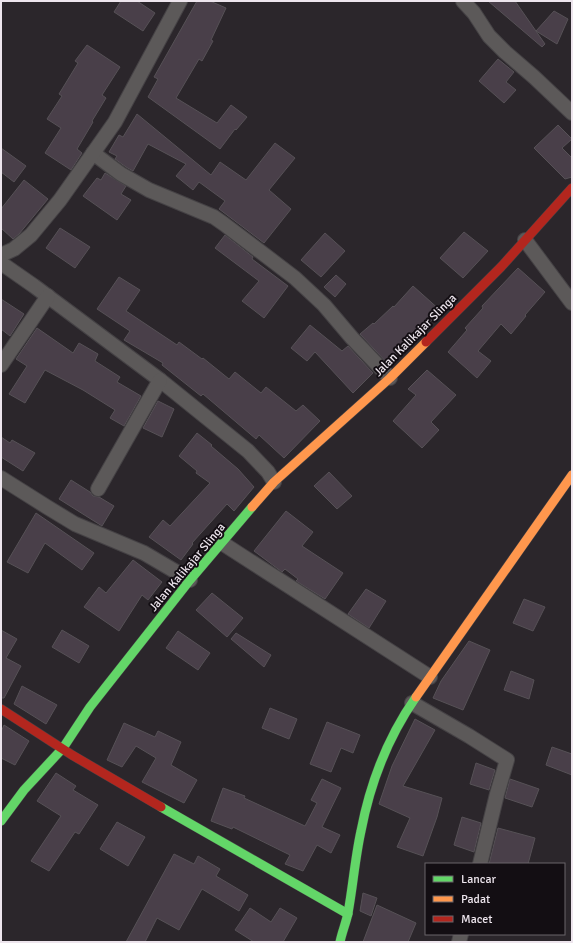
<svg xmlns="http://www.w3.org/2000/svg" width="573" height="943" font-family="Signika,sans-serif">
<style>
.building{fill:#493f49;stroke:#565156}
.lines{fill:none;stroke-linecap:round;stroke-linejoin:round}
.street-casing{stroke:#454245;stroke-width:16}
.fast-casing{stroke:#454245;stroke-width:10}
.slow-casing{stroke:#454245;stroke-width:10}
.jam-casing{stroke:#454245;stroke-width:10}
.street{stroke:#5c5959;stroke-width:14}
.fast{stroke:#63d668;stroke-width:9}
.slow{stroke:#ff974d;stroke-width:9}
.jam{stroke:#b3261e;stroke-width:9}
.labels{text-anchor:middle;stroke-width:4;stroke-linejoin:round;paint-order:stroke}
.street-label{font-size:12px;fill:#ede5ed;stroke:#130e13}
</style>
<rect width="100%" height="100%" fill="#2b262b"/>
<g class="building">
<polygon points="121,1 137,1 155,13 143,31 114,12"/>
<polygon points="197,1 210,1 226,8 211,40 213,41 202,61 199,59 176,98 217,123 231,105 247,117 236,130 235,129 220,149 148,97 158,79 154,77"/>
<polygon points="488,1 515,1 545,44 542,47"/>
<polygon points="554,11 568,19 557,44 536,31"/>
<polygon points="87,45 120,67 102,95 106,98 92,121 93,122 77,149 82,153 71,170 45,153 61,128 47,119 62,96 59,94 78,63 75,61"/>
<polygon points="498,59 514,72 506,82 516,90 504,103 479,81"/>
<polygon points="137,114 211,175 220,162 246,180 275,143 295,158 269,190 291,209 264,243 219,209 225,201 199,182 193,190 176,176 186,164 148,144 133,171 126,167 115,159 117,156 109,152 119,135 123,137"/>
<polygon points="558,125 572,139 562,148 572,158 572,177 565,179 534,148"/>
<polygon points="1,148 26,166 14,182 1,172"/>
<polygon points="105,173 126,186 121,194 131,200 117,220 83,196 97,178 101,180"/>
<polygon points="24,180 48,199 19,234 13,239 1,228 1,209"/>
<polygon points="60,228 90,247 75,268 46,248"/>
<polygon points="464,232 488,251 463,278 440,258"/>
<polygon points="325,233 345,251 321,277 301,260"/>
<polygon points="225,235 253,257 252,259 288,286 264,318 242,301 259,281 215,248"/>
<polygon points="518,268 545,292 525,315 526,316 511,334 501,324 478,351 491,361 477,378 448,352 467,330 465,328 483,308 482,306"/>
<polygon points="336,275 346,284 335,297 324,287"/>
<polygon points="119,277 140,290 126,311 177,345 179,342 202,359 203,358 229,379 235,372 261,393 266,387 296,411 303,405 320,421 284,458 259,435 256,439 203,394 201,396 162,365 163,363 124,340 130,331 97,309"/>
<polygon points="413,286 441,311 388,364 360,334 373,323 374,324 393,306 394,307"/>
<polygon points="1,299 24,314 10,336 1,329"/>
<polygon points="310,325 342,351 348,346 373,373 353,393 315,352 307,361 291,348"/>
<polygon points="37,328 73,353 79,343 98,354 95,361 120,377 117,382 141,396 124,426 110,418 115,410 83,390 45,370 25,403 9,394 27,366 16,359"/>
<polygon points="427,370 456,395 431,422 439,430 422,448 393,421 416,395 408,389"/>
<polygon points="158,401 174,409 162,437 143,428"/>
<polygon points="197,433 212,445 211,446 238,469 254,487 234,511 227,504 192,543 193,544 181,560 149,537 163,520 170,526 210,483 196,473 197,471 179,456"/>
<polygon points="1,437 10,443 12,440 35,453 23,471 1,457"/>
<polygon points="329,472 352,496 337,509 314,486"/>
<polygon points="71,480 90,492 93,496 99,497 114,506 102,526 59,499"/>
<polygon points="286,511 313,532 302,546 343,573 325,599 296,581 298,579 285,569 282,572 254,551"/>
<polygon points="36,513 94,553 82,570 45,543 28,573 7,562"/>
<polygon points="133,560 162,582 148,600 142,595 119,631 84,607 99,587 106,593"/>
<polygon points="366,589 386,601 369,628 348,614"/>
<polygon points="212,593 243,618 227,637 196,610"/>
<polygon points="524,599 545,607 533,631 513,623"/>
<polygon points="1,630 17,639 6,658 21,666 4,698 1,698"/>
<polygon points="62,630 89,646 79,663 52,647"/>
<polygon points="178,631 210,653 198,670 166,648"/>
<polygon points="236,633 271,655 264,667 231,639"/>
<polygon points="469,641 490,650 463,710 433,698 441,681"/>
<polygon points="511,671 534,680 529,699 504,690"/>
<polygon points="22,686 57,705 46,724 14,704"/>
<polygon points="270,708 297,719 289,739 262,728"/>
<polygon points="415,719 435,730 403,786 442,798 437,817 423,856 397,847 410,818 379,804 392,766"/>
<polygon points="327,722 360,735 353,753 341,748 331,772 310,764"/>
<polygon points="124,723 155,737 158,731 181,742 171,765 197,780 184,803 142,782 156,758 136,746 122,767 107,760"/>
<polygon points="4,725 29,741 15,765 1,758 1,732"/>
<polygon points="552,747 572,754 572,775 546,765"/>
<polygon points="476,763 495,770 489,790 470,784"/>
<polygon points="56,773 76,786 73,790 98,805 79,834 75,832 49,871 31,861 61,816 37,801"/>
<polygon points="322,779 341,788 322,827 340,835 331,853 317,845 303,871 285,864 290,855 233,827 232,829 211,821 223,788 245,796 244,798 305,826 317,803 311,800"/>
<polygon points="510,779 539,789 532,807 505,798"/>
<polygon points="462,817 481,823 474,852 454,845"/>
<polygon points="117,822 145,837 128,866 100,849"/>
<polygon points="498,828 535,838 528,864 489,864"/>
<polygon points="174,854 194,864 198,856 220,869 216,876 248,895 239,911 202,889 179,930 157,918 145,942 126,942"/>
<polygon points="363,893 377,898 371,916 360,911"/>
<polygon points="377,905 416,923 408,942 363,942"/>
<polygon points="250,908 271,922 280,908 297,918 283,942 254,942 235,930"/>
</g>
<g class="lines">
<g class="street-casing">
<g id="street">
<polyline points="463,1 474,13 489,36 505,52 534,77 572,113"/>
<polyline points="93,153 121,174 149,190 214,217 224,224 295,278 324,305 352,338 390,378"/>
<polyline points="525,240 572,303"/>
<polyline points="1,255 14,249 31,235 60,200 115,122 180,1"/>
<polyline points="1,263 34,286 160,380 248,451 268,472 274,482"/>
<polyline points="1,365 48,296"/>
<polyline points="1,478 47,507 75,524 144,553 190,580"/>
<polyline points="98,489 160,380"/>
<polyline points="222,543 430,677"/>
<polyline points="412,703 469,736 507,760 497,794 480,864"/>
<polyline points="459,942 461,934"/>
</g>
</g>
<g class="fast-casing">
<g id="fast">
<polyline points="161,807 348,914"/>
<polyline points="1,821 24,790 63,748 90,707 190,580 252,507"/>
<path d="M340,942C342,932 346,923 348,913C353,886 355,858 361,831C370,784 388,737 416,697"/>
</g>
</g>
<g class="slow-casing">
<g id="slow">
<polyline points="252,507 274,482 390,378 426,342"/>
<polyline points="416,697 572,475"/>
</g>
</g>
<g class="jam-casing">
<g id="jam">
<polyline points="426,342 501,267 572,188"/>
<polyline points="1,709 72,755 161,807"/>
</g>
</g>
<use href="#street" class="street"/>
<use href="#fast" class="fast"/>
<use href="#slow" class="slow"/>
<use href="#jam" class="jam"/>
</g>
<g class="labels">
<g class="street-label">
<text transform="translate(415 335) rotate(-45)" y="4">Jalan Kalikajar Slinga</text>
<text transform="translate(187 567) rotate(-50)" y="4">Jalan Kalikajar Slinga</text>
</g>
</g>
<rect width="573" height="943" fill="none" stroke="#ede5ed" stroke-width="4"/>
<rect x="425" y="863" width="140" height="72" fill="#130e13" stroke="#6a646a"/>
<rect x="433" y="876" width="20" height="6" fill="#63d668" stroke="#6a646a"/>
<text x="461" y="883" font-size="12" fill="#ede5ed">Lancar</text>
<rect x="433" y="896" width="20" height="6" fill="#ff974d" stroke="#6a646a"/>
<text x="461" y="903" font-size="12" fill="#ede5ed">Padat</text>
<rect x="433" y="916" width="20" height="6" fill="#b3261e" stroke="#6a646a"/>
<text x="461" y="923" font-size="12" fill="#ede5ed">Macet</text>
</svg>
